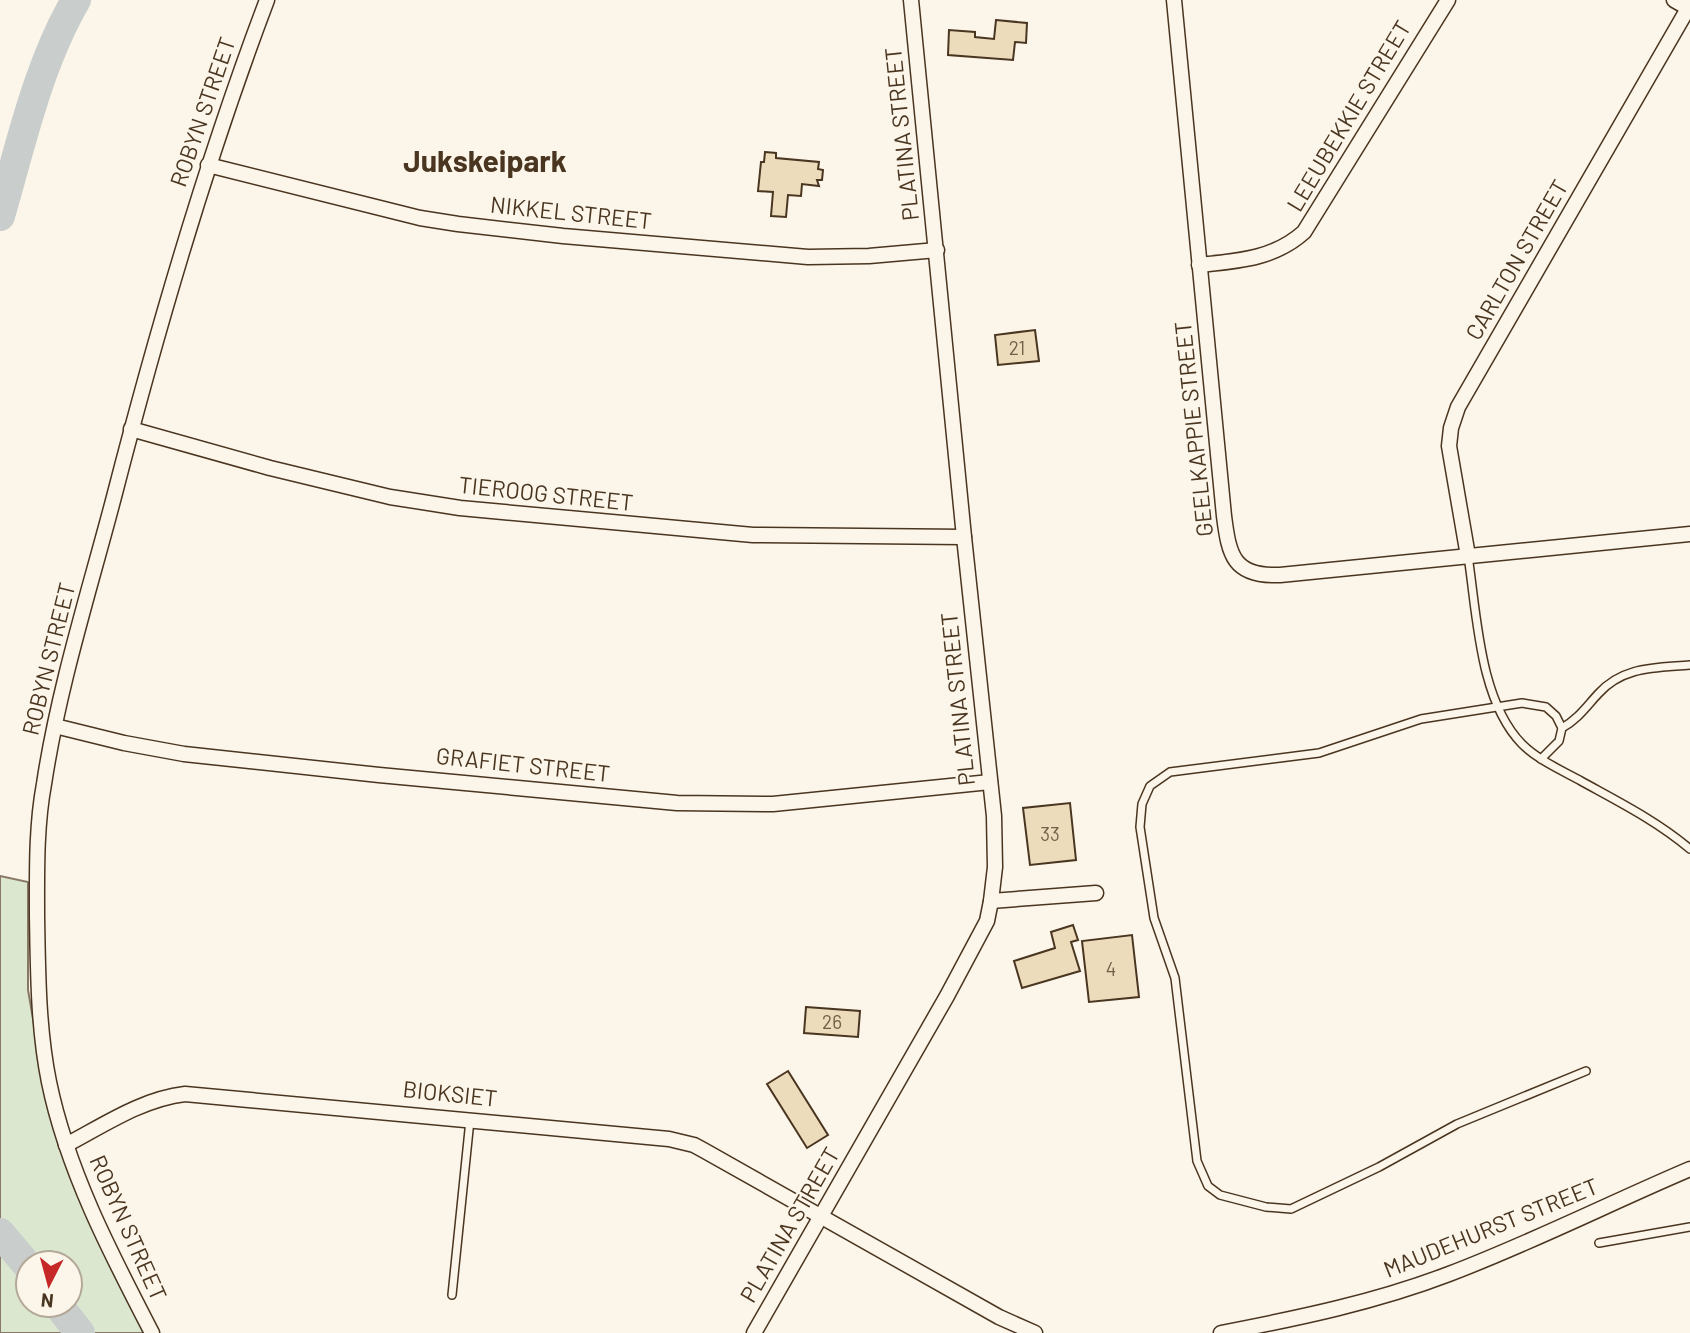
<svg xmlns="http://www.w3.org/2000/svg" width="1690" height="1333" font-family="Barlow,sans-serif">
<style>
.green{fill:#dce7d0;stroke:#887966;stroke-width:2;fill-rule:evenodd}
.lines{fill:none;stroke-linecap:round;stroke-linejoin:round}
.river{stroke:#c9cecd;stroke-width:30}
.building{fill:#ecdcbc;stroke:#4a3520;stroke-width:2}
.lane-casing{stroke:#4a3520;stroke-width:10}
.street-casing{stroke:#4a3520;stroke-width:17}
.lane{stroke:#fbf6e9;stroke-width:7}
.street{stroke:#fbf6e9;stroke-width:14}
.labels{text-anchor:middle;stroke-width:5;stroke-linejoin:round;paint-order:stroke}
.number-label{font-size:19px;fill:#725f47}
.street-label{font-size:23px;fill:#4a3520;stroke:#fbf6e9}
.district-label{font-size:30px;font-weight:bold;fill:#4a3520;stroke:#fbf6e9}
</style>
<rect width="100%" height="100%" fill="#fbf6e9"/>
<path class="green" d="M0,876L28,882V990L44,1082L144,1333H0ZM28,1263H70V1305H28Z"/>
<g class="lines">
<g class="river">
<path d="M0,216C21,144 38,65 76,0"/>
<polyline points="0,1233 28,1266"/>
<polyline points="58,1305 80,1333"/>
</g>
</g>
<g class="building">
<polygon points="996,20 1027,23 1026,43 1015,42 1013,60 948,55 949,30 975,32 975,37 994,39"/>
<polygon points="765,152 776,153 776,158 819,162 818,169 823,170 822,180 817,180 819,186 802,184 801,196 788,195 786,217 771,216 773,192 758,191 761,162 764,162"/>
<polygon points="1035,330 1039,361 998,365 995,335"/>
<polygon points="1070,803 1076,860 1030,865 1023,808"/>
<polygon points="1073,925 1078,940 1071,942 1080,971 1022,988 1014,961 1055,948 1051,932"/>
<polygon points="1132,935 1139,997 1089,1002 1082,941"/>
<polygon points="806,1007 860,1011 858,1037 804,1033"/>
<polygon points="788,1071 828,1135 807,1148 767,1084"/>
</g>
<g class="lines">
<g class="lane-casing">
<g id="lane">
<path d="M1468,556C1477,614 1479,700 1522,744C1538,760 1561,770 1581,781C1619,802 1657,821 1690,849"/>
<path d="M1562,728C1578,719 1586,707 1598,694C1623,666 1656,668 1690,665"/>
<polyline points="1541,759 1559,741 1562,728 1556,716 1546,707 1522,703 1421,719 1319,753 1170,772 1150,786 1142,804 1140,827 1154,918 1175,978 1197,1161 1208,1186 1220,1195 1266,1207 1291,1209 1379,1167 1457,1124 1586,1071"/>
<polyline points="1599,1243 1690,1227"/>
<polyline points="452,1295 470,1120"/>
</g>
</g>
<g class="street-casing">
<g id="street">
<path d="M1174,0L1224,516C1229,555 1233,577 1280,575L1690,534"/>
<polyline points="1674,0 1688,8"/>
<polyline points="208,165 420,218 458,224 563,236 808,257 869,256 937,250"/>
<path d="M1199,265C1238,261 1274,259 1304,232L1448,0"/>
<polyline points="131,429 270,468 390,497 460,508 753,535 964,537"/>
<polyline points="1468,556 1449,446 1451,428 1458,407 1690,5"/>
<polyline points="55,726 124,743 184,754 379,775 677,803 773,804 990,782"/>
<polyline points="991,901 1096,893"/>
<path d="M66,1145C104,1125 142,1099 185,1094L669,1139L694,1145L705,1151L999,1317L1035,1333"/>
<path d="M152,1333C111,1254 67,1170 49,1082C38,1028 38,971 37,916C37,872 36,827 44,784C59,685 90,589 115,493C158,326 206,161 267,0"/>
<polyline points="754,1333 947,996 987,921 991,901 995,867 994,816 964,537 911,0"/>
<path d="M1221,1333C1299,1318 1376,1302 1449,1274C1531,1243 1610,1203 1690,1169"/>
</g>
</g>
<use href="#lane" class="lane"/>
<use href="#street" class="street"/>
</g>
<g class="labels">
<g class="number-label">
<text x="1017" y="355">21</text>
<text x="1050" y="841">33</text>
<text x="1111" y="976">4</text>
<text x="832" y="1029">26</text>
</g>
<g class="street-label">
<text transform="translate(203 112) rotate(-71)" y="8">ROBYN STREET</text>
<text transform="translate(1349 116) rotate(-59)" y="8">LEEUBEKKIE STREET</text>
<text transform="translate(902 134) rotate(-96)" y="8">PLATINA STREET</text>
<text transform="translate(571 213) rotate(6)" y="8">NIKKEL STREET</text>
<text transform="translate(1517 260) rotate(-60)" y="8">CARLTON STREET</text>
<text transform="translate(1194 429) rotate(-96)" y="8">GEELKAPPIE STREET</text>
<text transform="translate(546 494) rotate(6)" y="8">TIEROOG STREET</text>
<text transform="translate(49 659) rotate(-76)" y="8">ROBYN STREET</text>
<text transform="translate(958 699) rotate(-96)" y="8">PLATINA STREET</text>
<text transform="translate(523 765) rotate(6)" y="8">GRAFIET STREET</text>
<text transform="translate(450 1094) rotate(6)" y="8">BIOKSIET</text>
<text transform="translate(790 1225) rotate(-60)" y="8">PLATINA STREET</text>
<text transform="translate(128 1228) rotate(66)" y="8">ROBYN STREET</text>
<text transform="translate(1491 1228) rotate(-22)" y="8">MAUDEHURST STREET</text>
</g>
<g class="district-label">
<text x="485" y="172">Jukskeipark</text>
</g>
</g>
<g transform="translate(49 1284) rotate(186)"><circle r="33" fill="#fbf6e9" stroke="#b4a999" stroke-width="2"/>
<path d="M0-5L12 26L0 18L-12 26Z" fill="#c62828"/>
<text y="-10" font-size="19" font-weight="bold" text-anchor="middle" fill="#4a3520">N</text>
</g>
</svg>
